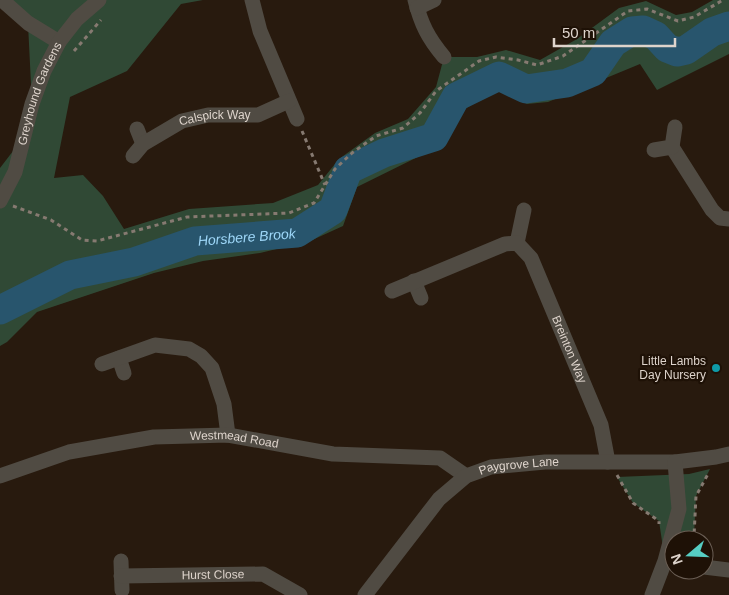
<svg xmlns="http://www.w3.org/2000/svg" width="729" height="595" font-family="Arial,sans-serif">
<style>
.green{fill:#304935}
.lines{fill:none;stroke-linecap:round;stroke-linejoin:round}
.river{stroke:#28556d;stroke-width:29}
.path{stroke:#867a71;stroke-width:3;stroke-dasharray:4 4;stroke-linecap:butt}
.minor{stroke:#504b43;stroke-width:15}
.culture-dot{fill:#0f9aa8;stroke:#1e1106;stroke-width:2}
.labels{text-anchor:middle;stroke-width:4.5;stroke-linejoin:round;paint-order:stroke}
.street-label{font-size:12px;fill:#ded4cc;stroke:#1e1106}
.poi-label{font-size:12px;fill:#ded4cc;stroke:#1e1106;text-anchor:end}
.water-label{font-size:14px;font-style:italic;fill:#9dd6f7;stroke:#1e1106}
</style>
<rect width="100%" height="100%" fill="#281a0e"/>
<g class="green">
<polygon points="2,0 203,0 181,4 127,71 70,97 54,178 83,175 103,196 124,229 189,209 273,203 318,185 339,159 375,133 408,119 436,87 444,57 477,57 506,50 540,60 577,39 619,8 646,1 676,15 692,12 713,0 729,0 729,54 657,90 640,64 548,102 527,104 500,88 463,110 446,143 357,187 343,226 310,241 260,253 203,261 154,273 37,312 7,342 0,346 0,168 23,138 32,104 28,24"/>
<polygon points="710,469 696,496 694,536 696,540 674,540 674,563 665,561 659,521 633,503 617,477 689,474"/>
</g>
<g class="lines">
<path class="river" id="s1" d="M0,310L70,275L134,262L195,241L297,233L333,210L348,170L384,153L434,137L456,97L499,76L526,89L567,83L593,72L613,43L632,31L643,30L656,36L667,48L677,52L686,50L712,32L729,26"/>
<g class="path">
<polyline points="74,51 101,20"/>
<polyline points="302,131 325,185"/>
<polyline points="13,206 51,220 82,240 97,241 187,217 289,213 314,203 335,169 352,153 376,136 403,128 420,113 436,91 479,61 496,57 518,60 537,65 563,56 628,11 647,9 678,21 694,17 723,0"/>
<polyline points="617,475 633,503 659,521 659,524"/>
<polyline points="696,540 694,536 696,496 708,474"/>
</g>
<g class="minor">
<polyline points="2,0 28,23 59,42"/>
<polyline points="252,0 260,31 297,119"/>
<path d="M415,0C421,24 428,38 444,57"/>
<polyline points="417,8 434,0"/>
<polyline points="137,129 143,144"/>
<polyline points="672,147 712,210 720,218 729,219"/>
<polyline points="654,150 672,147 675,127"/>
<path id="s2" d="M133,156L143,144L182,121L208,115H258L289,101"/>
<path id="s3" d="M0,201L15,172L32,104L44,71L59,42L77,19L99,0"/>
<polyline points="517,243 524,210"/>
<polyline points="414,281 421,298"/>
<path id="s4" d="M392,291L505,244L517,243L531,258L601,425L608,462"/>
<polyline points="119,358 124,373"/>
<polyline points="102,364 155,345 189,349 201,356 212,368 224,404 228,435"/>
<path id="s5" d="M0,476L69,452L154,437L228,435L333,454L440,458L466,476"/>
<polyline points="121,561 122,590"/>
<polyline points="704,567 729,570"/>
<path id="s6" d="M121,576L263,574L300,595"/>
<path id="s7" d="M365,595L439,499L466,476L491,467L545,462H675L716,457L729,454"/>
<polyline points="652,595 665,561 679,509 675,462"/>
</g>
</g>
<circle class="culture-dot" cx="716" cy="368" r="5"/>
<g class="labels">
<g class="street-label">
<text dy="4" stroke="none"><textPath href="#s3" startOffset="115">Greyhound Gardens</textPath></text>
<text dy="4" stroke="none"><textPath href="#s2" startOffset="94">Calspick Way</textPath></text>
<text dy="4" stroke="none"><textPath href="#s4" startOffset="254">Breinton Way</textPath></text>
<text dy="4" stroke="none"><textPath href="#s5" startOffset="240">Westmead Road</textPath></text>
<text dy="4" stroke="none"><textPath href="#s7" startOffset="211">Paygrove Lane</textPath></text>
<text dy="4" stroke="none"><textPath href="#s6" startOffset="92">Hurst Close</textPath></text>
</g>
<g class="poi-label">
<text x="706" y="365">Little Lambs<tspan x="706" dy="14">Day Nursery</tspan></text>
</g>
<g class="water-label">
<text dy="5" stroke="none"><textPath href="#s1" startOffset="260">Horsbere Brook</textPath></text>
</g>
</g>
<g transform="translate(689 555) rotate(251)"><circle r="24" fill="#1e1106" stroke="#6b5f55"/>
<path d="M0-4L9 19L0 12L-9 19Z" fill="#56cec3"/>
<text y="-8" font-size="14" font-weight="bold" text-anchor="middle" fill="#ded4cc">N</text>
</g>
<path d="M554 38v8h121v-8" fill="none" stroke="#ded4cc" stroke-width="2.5"/>
<text x="562" y="38" font-size="15" fill="#ded4cc" stroke="#1e1106" stroke-width="4" paint-order="stroke">50 m</text>
</svg>
